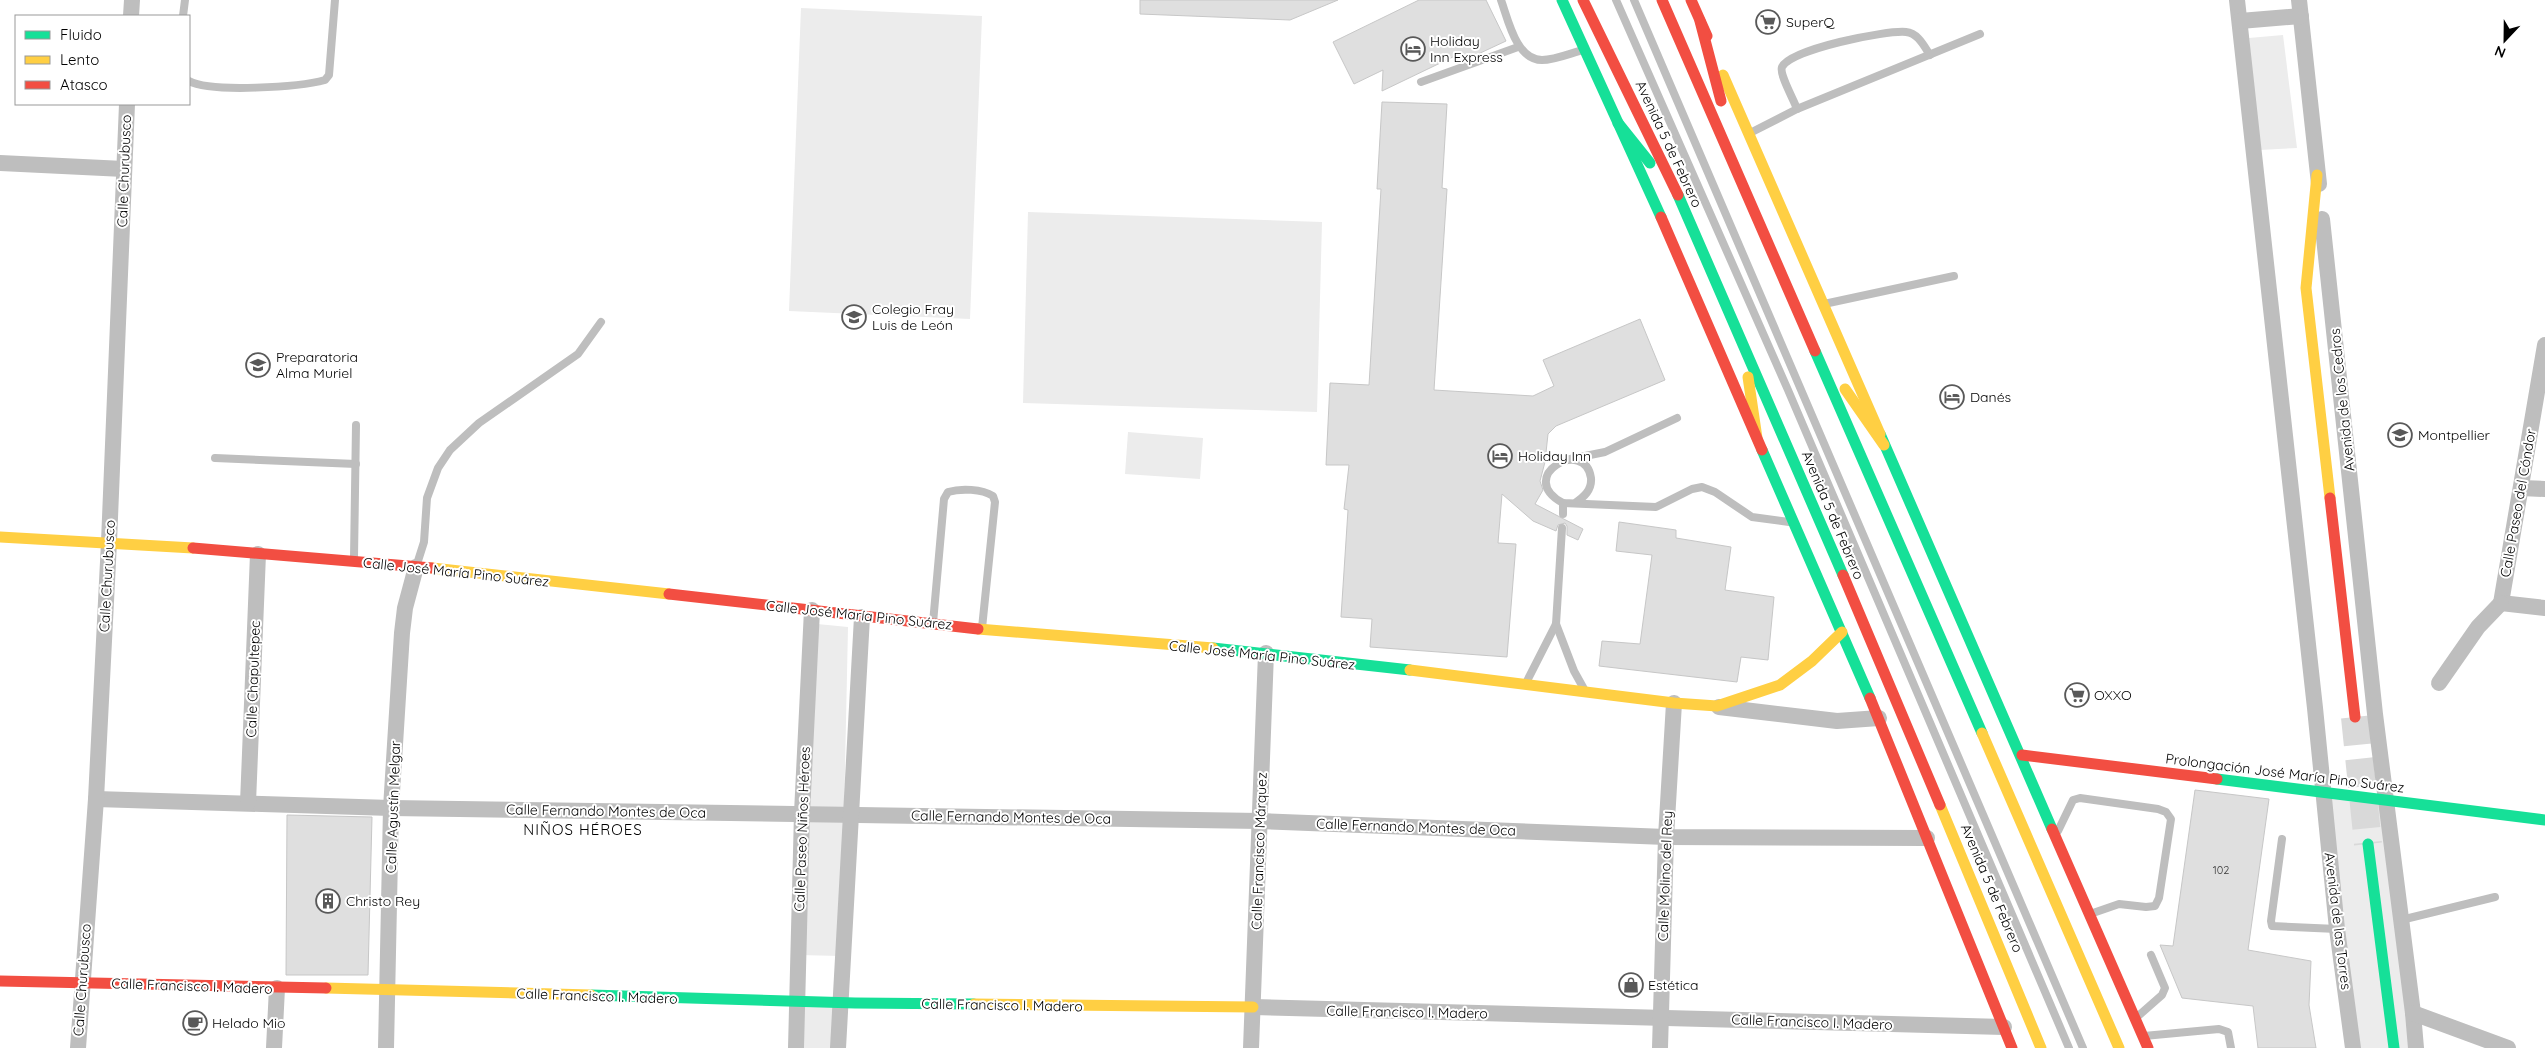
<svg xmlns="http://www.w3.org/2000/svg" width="2545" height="1048" font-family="Quicksand,sans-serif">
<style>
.green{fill:#ececec}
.building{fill:#dfdfdf;stroke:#c7c7c7}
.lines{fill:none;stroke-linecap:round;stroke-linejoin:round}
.highway-tunnel{stroke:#d9d9d9;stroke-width:28;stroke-dasharray:28 14;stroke-linecap:butt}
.lane{stroke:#bebebe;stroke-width:8}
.street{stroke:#bebebe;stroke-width:16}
.fast{stroke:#16e098;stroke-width:11}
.slow{stroke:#ffcf43;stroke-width:11}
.jam{stroke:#f24e42;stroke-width:11}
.labels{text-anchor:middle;stroke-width:4;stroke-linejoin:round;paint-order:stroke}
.number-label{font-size:11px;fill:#383838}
.poi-label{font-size:14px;fill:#000;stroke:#fff;text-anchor:start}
.street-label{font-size:14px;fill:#000;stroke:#fff}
.neighbourhood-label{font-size:15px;letter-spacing:1px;fill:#000;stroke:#fff}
</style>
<rect width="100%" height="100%" fill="#fff"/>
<g class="green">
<polygon points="801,8 982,16 970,319 789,311"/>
<polygon points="2283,35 2297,148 2259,150 2249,38"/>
<polygon points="1028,212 1322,222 1317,412 1023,403"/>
<polygon points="1128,432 1203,438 1200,479 1125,474"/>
<polygon points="807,623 848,627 841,956 798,955"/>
<polygon points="2323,793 2386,800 2416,1048 2353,1048"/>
<polygon points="797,1002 840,1003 838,1048 796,1048"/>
</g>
<g class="building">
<polygon points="1140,0 1338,0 1290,20 1140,14"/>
<polygon points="1419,0 1486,0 1506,41 1461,62 1457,55 1382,91 1383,70 1354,84 1333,42"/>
<polygon points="1382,102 1447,104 1442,188 1447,189 1434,390 1533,396 1554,386 1543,360 1640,319 1665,380 1556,426 1548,434 1545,462 1540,481 1543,490 1535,504 1583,529 1578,540 1567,535 1567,526 1565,523 1558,525 1556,531 1533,521 1502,494 1498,543 1516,544 1507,657 1370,647 1372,619 1341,617 1348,510 1344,509 1349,465 1326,465 1330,383 1369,385 1381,189 1377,189"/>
<polygon points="1619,522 1676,530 1676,538 1731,547 1725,590 1774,597 1768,660 1741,657 1737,682 1599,666 1602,641 1640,644 1652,555 1616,551"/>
<polygon points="2195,790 2269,799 2248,950 2311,961 2309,1005 2316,1048 2258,1048 2253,1006 2182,998 2160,945 2173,946"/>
<polygon points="287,815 372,817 368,975 286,975"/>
</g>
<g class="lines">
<polyline class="highway-tunnel" points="2355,717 2368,844"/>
<g class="lane">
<path d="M1501,0C1508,19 1516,60 1542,60C1555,60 1571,53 1583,50"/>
<polyline points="1616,0 1788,390 2069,1048"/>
<polyline points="1634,0 2083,1048"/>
<polyline points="183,16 185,0"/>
<path d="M189,81C211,93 300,87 325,80L329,75L335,0"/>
<polyline points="1421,82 1518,47"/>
<path d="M1797,109C1794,100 1779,74 1782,67C1791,49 1886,30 1906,32C1918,33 1924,46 1930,55"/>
<polyline points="1750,133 1797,109 1980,34"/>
<polyline points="1824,304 1954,276"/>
<polyline points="215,458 356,464"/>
<polyline points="1570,459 1605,452 1677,418"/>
<path d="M1575,503C1584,497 1592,490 1591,478C1585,436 1514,477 1563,503L1656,507L1692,489L1702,487L1715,492L1752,517L1789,522"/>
<polyline points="1563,514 1563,503"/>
<polyline points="354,558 356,425"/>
<polyline points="417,564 424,542 427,498 438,468 450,450 479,423 578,354 601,322"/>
<path d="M933,623L944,499L948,492C961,488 982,489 993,496L995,502L982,628"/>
<polyline points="1556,624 1574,671 1584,689"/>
<polyline points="1527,681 1556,624 1562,528"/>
<polyline points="2058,831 2073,800 2080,798 2158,809 2166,812 2171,819 2159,898 2155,906 2146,907 2119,904 2093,913"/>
<polyline points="2282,839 2271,921 2272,926 2337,929"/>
<polyline points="2401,920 2495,897"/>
<polyline points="2137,1017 2162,995 2165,988 2151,955"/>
<polyline points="2144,1036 2219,1029 2228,1032 2231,1048"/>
</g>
<g class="street">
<polyline points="2237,0 2315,708 2337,929 2353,1048"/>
<polyline points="2299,0 2319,184"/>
<polyline points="131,16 132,0"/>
<polyline points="2240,21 2301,16"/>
<polyline points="0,163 124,169"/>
<polyline points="2322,219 2375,714 2413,1013 2416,1048"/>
<polyline points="2521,488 2545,489"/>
<polyline points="2501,603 2545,345"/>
<polyline points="2501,603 2545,608"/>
<polyline points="2439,683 2478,627 2501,603"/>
<polyline points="1719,707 1837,721 1879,718"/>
<polyline points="96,799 391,808 1260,821 1666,837 1927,838"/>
<polyline points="248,803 258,554"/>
<polyline points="1253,1007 2004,1027"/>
<polyline points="2413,1013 2508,1048"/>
<polyline points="78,1048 96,799 109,542 127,104"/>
<polyline points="274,1048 277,988"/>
<polyline points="386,1048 391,808 402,633 405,608 416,567"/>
<polyline points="796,1048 802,813 812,610"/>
<polyline points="838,1048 862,617"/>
<polyline points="1251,1048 1266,653"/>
<polyline points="1660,1048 1666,837 1674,703"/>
</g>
<g class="fast">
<polyline points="1562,0 1661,217"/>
<polyline points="1618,123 1650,163"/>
<polyline points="1678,195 1843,575"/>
<polyline points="1815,351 1982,733"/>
<polyline points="1880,434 2052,829"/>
<polyline points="1762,450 1870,698"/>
<polyline points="1213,648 1410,670"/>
<polyline points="2217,779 2545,820"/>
<polyline points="2368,844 2394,1048"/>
<polyline points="591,995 855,1003 974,1004"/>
</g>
<g class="slow">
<polyline points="1723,75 1880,434"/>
<polyline points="2317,175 2306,288 2330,498"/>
<polyline points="1748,377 1757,438"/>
<polyline points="1845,389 1884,445"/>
<polyline points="0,537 193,548"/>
<polyline points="432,568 669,594"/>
<polyline points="978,629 1213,648"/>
<polyline points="1410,670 1674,703 1717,706 1780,685 1812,661 1842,632"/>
<polyline points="1982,733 2119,1048"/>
<polyline points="1940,805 2041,1048"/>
<polyline points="326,988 591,995"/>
<polyline points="974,1004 1253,1007"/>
</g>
<g class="jam">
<polyline points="1583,0 1678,195"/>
<polyline points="1662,0 1815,351"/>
<polyline points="1691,0 1707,36"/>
<polyline points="1700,21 1721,101"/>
<polyline points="1661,217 1762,450"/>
<polyline points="2330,498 2355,717"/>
<polyline points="193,548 432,568"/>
<polyline points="1843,575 1940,805"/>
<polyline points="669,594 978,629"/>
<polyline points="1870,698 2012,1048"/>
<polyline points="2022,755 2217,779"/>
<polyline points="2052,829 2148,1048"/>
<polyline points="0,981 326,988"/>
</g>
</g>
<defs>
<g id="supermarket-ring" transform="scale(1.25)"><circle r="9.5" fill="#fff" stroke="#595959" stroke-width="1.5"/><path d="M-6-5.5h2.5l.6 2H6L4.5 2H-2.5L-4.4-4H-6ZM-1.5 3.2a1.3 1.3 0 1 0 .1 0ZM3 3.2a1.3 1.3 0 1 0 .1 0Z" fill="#595959"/></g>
<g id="hotel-ring" transform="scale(1.25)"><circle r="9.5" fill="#fff" stroke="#595959" stroke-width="1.5"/><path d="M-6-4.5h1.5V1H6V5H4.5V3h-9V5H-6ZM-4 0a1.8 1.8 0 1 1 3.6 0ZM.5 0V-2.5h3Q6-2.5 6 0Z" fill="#595959"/></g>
<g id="school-ring" transform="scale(1.25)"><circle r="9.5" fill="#fff" stroke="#595959" stroke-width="1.5"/><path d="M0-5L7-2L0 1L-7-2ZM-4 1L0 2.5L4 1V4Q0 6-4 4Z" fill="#595959"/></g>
<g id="university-ring" transform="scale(1.25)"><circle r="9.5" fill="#fff" stroke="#595959" stroke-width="1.5"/><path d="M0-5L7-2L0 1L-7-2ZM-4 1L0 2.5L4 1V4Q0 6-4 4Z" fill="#595959"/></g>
<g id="building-ring" transform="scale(1.25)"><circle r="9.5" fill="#fff" stroke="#595959" stroke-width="1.5"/><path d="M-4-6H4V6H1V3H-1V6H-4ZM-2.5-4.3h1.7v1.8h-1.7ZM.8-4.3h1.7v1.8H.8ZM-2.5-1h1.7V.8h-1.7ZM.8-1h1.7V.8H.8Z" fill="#595959"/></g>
<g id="shop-ring" transform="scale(1.25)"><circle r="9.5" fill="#fff" stroke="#595959" stroke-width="1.5"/><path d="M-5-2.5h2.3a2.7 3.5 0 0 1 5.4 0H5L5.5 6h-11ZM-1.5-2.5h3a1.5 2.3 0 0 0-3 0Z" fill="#595959"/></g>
<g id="cafe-ring" transform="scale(1.25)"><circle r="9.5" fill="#fff" stroke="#595959" stroke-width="1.5"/><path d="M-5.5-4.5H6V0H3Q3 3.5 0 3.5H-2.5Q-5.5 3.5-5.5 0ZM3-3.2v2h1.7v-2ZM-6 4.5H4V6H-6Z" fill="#595959"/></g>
</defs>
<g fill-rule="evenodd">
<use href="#supermarket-ring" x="1768" y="22"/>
<use href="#hotel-ring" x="1413" y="49"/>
<use href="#school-ring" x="854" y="317"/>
<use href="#school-ring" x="258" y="365"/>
<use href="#hotel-ring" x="1952" y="397"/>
<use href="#university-ring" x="2400" y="435"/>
<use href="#hotel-ring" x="1500" y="456"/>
<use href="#supermarket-ring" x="2077" y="695"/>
<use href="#building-ring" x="328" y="901"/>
<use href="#shop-ring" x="1631" y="985"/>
<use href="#cafe-ring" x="195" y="1023"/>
</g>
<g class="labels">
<g class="number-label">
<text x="2221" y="874">102</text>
</g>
<g class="poi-label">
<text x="1786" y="27">SuperQ</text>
<text x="1430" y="46">Holiday<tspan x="1430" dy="16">Inn Express</tspan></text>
<text x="872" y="314">Colegio Fray<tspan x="872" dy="16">Luis de León</tspan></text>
<text x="276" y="362">Preparatoria<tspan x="276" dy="16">Alma Muriel</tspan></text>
<text x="1970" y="402">Danés</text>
<text x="2418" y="440">Montpellier</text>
<text x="1518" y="461">Holiday Inn</text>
<text x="2094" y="700">OXXO</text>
<text x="346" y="906">Christo Rey</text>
<text x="1648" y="990">Estética</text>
<text x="212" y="1028">Helado Mio</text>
</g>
<g class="street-label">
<text transform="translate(1669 144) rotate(65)" y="5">Avenida 5 de Febrero</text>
<text transform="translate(124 171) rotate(-88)" y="5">Calle Churubusco</text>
<text transform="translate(2342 400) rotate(-96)" y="5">Avenida de los Cedros</text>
<text transform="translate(2518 503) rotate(-80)" y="5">Calle Paseo del Cóndor</text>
<text transform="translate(1833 515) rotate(67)" y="5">Avenida 5 de Febrero</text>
<text transform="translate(456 572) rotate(6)" y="5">Calle José María Pino Suárez</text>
<text transform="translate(107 576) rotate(-87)" y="5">Calle Churubusco</text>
<text transform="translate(859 615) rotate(6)" y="5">Calle José María Pino Suárez</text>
<text transform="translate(1262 655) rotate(6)" y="5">Calle José María Pino Suárez</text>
<text transform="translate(253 679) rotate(-88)" y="5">Calle Chapultepec</text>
<text transform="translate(2285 773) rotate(7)" y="5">Prolongación José María Pino Suárez</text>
<text transform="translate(393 807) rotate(-88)" y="5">Calle Agustín Melgar</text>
<text transform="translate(606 811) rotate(1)" y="5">Calle Fernando Montes de Oca</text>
<text transform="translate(1011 817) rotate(1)" y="5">Calle Fernando Montes de Oca</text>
<text transform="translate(1416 827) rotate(2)" y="5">Calle Fernando Montes de Oca</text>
<text transform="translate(802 829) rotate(-88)" y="5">Calle Paseo Niños Héroes</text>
<text transform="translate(1259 851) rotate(-88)" y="5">Calle Francisco Márquez</text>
<text transform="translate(1665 876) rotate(-88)" y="5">Calle Molino del Rey</text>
<text transform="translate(1992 888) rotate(67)" y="5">Avenida 5 de Febrero</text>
<text transform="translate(2338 921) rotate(83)" y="5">Avenida de las Torres</text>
<text transform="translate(82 980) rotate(-86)" y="5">Calle Churubusco</text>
<text transform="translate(192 986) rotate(2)" y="5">Calle Francisco I. Madero</text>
<text transform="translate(597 996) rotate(2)" y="5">Calle Francisco I. Madero</text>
<text transform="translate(1002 1005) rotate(1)" y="5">Calle Francisco I. Madero</text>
<text transform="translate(1407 1012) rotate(1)" y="5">Calle Francisco I. Madero</text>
<text transform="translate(1812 1022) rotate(2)" y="5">Calle Francisco I. Madero</text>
</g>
<g class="neighbourhood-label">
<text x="583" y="835">NIÑOS HÉROES</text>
</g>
</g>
<rect x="15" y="15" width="175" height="90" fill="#ffffff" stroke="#999999"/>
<rect x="25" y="31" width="25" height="8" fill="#16e098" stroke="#999999"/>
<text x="60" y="40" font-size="15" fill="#000000">Fluido</text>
<rect x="25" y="56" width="25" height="8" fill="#ffcf43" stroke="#999999"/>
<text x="60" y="65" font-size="15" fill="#000000">Lento</text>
<rect x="25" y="81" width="25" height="8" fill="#f24e42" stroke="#999999"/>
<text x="60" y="90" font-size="15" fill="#000000">Atasco</text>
<g transform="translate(2505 40) rotate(202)" stroke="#ffffff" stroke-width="4" paint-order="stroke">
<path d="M0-4L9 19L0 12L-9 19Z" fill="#000000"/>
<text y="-8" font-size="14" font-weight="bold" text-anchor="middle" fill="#000000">N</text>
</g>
</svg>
